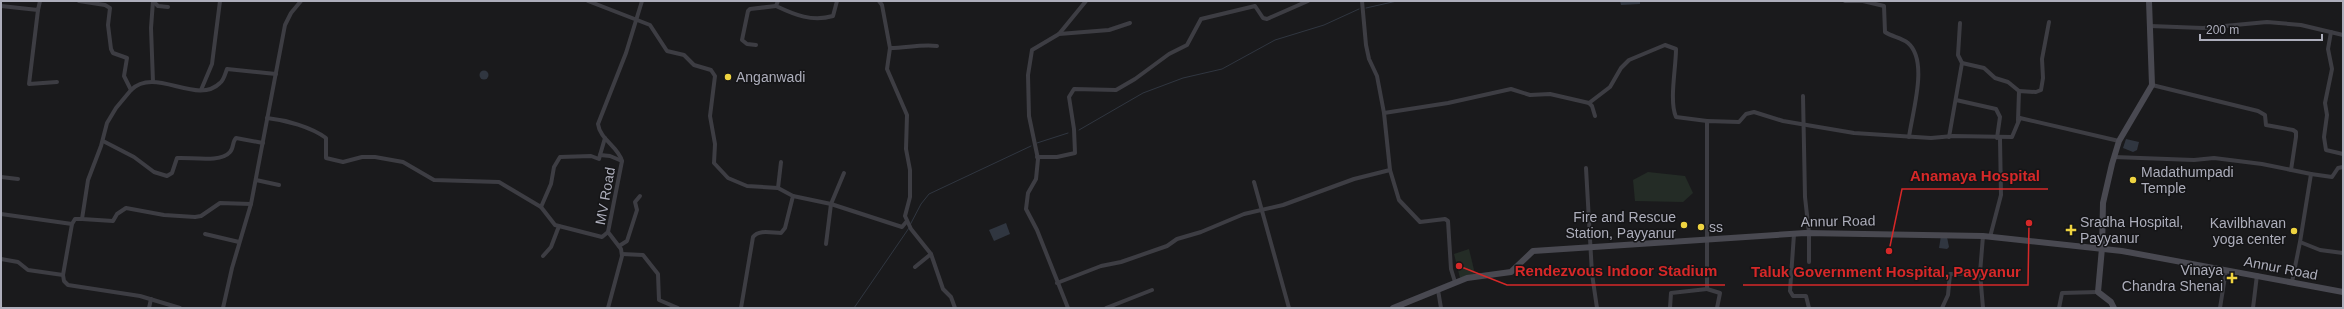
<svg xmlns="http://www.w3.org/2000/svg" width="2344" height="309" font-family="Arial,sans-serif">
<style>
.green{fill:#242c26}
.water{fill:#303640}
.lines{fill:none;stroke-linecap:round;stroke-linejoin:round}
.stream{stroke:#303640;stroke-width:1}
.street{stroke:#3d3d43;stroke-width:4}
.secondary{stroke:#494951;stroke-width:6}
.poi-dot{fill:#eed340;stroke:#151517;stroke-width:1.5}
.labels{text-anchor:middle;stroke-width:3;stroke-linejoin:round;paint-order:stroke}
.poi-label{font-size:14px;fill:#adaebb;stroke:#151517;text-anchor:start}
.street-label{font-size:14px;fill:#adaebb;stroke:#151517}
.leader{fill:none;stroke:#d62828;stroke-width:1.5}
.callout-dot{fill:#d62828;stroke:#151517;stroke-width:1.5}
.callout-label{font-size:15px;text-anchor:middle;font-weight:bold;fill:#d62828;stroke:#151517;stroke-width:3;stroke-linejoin:round;paint-order:stroke}
</style>
<rect width="100%" height="100%" fill="#1a1a1c"/>
<g class="green">
<polygon points="1648,172 1685,176 1693,193 1683,202 1635,201 1633,180"/>
<polygon points="1469,249 1475,274 1460,278 1454,254"/>
</g>
<g class="water">
<polygon points="1620,1 1640,1 1640,4 1621,5"/>
<circle cx="484" cy="75" r="4.5"/>
<polygon points="2126,139 2139,142 2137,150 2133,152 2123,148"/>
<polygon points="1006,223 1010,234 994,241 989,230"/>
<polygon points="1941,236 1947,237 1949,247 1947,249 1939,248"/>
</g>
<g class="lines">
<g class="stream">
<polyline points="1366,8 1397,1"/>
<polyline points="1079,130 1143,93 1183,78 1222,69 1275,40 1324,25 1359,9"/>
<polyline points="1037,143 1068,133"/>
<polyline points="910,225 921,204 929,194 1031,146"/>
<polyline points="854,308 909,228"/>
</g>
<g class="street">
<polyline points="79,1 105,5 110,8 108,25 111,49 113,53 127,58 124,76 131,90 116,108 107,123 101,146 88,180 82,219 113,221 117,214 126,208 164,215 195,217 201,216 220,203 251,204"/>
<polyline points="153,1 151,28 153,82"/>
<polyline points="153,1 158,6 168,7"/>
<path d="M588,1L650,25L667,51L684,55L694,65L711,70L715,76L710,116L715,144L714,163L728,178L747,186L778,188L793,196L785,228L781,233C772,233 759,229 753,237L741,308"/>
<path d="M778,1L776,6C795,15 812,22 833,16L837,1"/>
<polyline points="879,1 882,5 890,48 887,69 907,115 906,149 910,170 910,197 905,216 911,229 931,254 943,289 951,297 955,308"/>
<polyline points="1362,1 1366,45 1369,59 1377,76 1384,113 1390,170 1399,200 1420,222 1445,219 1448,221 1451,269 1455,282"/>
<path d="M1845,1H1863L1884,6L1885,32C1892,37 1901,37 1908,43C1929,61 1912,113 1909,137"/>
<polyline points="1,6 38,10 40,1"/>
<polyline points="38,10 29,84 57,82"/>
<polyline points="2150,26 2203,28 2267,22 2301,25 2343,35"/>
<polyline points="2331,32 2328,49 2332,69 2325,103 2327,115 2324,137 2326,150 2343,154"/>
<polyline points="1059,34 1109,30 1130,23"/>
<polyline points="756,45 747,44 742,40 748,11 750,9 776,6"/>
<path d="M890,48C906,48 921,44 937,46"/>
<polyline points="1962,63 1984,68 1995,78 2008,82 2019,91"/>
<polyline points="2152,85 2258,111 2265,115 2266,125 2293,130 2296,132 2296,137 2291,170"/>
<path d="M131,90C155,66 197,106 220,83C224,80 225,74 227,69L276,74"/>
<polyline points="201,90 212,64 220,1"/>
<polyline points="1803,96 1805,197 1809,233 1809,262"/>
<polyline points="1956,100 1996,109 2000,117 1997,138"/>
<path d="M1589,103L1610,87L1621,68L1629,60L1665,45L1676,49C1676,68 1669,101 1676,117L1707,121"/>
<polyline points="1384,113 1448,103 1511,89 1530,95 1550,94 1589,103 1592,106 1595,116"/>
<path d="M267,118C286,120 311,127 326,138V158L343,162L362,157H375L403,162L434,180L499,182L541,207L551,184L554,167L560,157L591,156L599,159L600,155L610,156L622,161"/>
<polyline points="2018,121 2019,91 2036,92 2041,90 2043,78 2042,59 2049,22"/>
<polyline points="1949,137 1962,63 1958,55 1960,23"/>
<path d="M103,141L134,157L154,172L167,176L172,173L177,158C191,157 221,163 230,152C234,148 232,142 236,138L263,143"/>
<polyline points="600,155 605,138"/>
<polyline points="1037,157 1057,157 1075,153 1074,129 1069,97 1074,89 1116,90 1135,79 1169,54 1187,45 1201,19 1255,6 1263,18 1267,19 1308,1"/>
<polyline points="2114,157 2194,160 2214,158 2262,164 2311,174 2300,242 2320,250 2343,253"/>
<polyline points="1586,168 1592,274 1597,308"/>
<polyline points="2311,174 2332,177 2338,168 2343,167"/>
<polyline points="1,177 18,179"/>
<polyline points="256,180 279,185"/>
<polyline points="1254,182 1289,308"/>
<polyline points="778,188 781,162"/>
<polyline points="793,196 831,204 902,227 907,221"/>
<polyline points="541,207 555,225 602,237 608,232"/>
<polyline points="1,214 72,224"/>
<polyline points="82,219 75,219 72,224 63,275 64,281 68,285 140,296 180,308"/>
<polyline points="205,234 239,242"/>
<polyline points="1794,234 1790,291 1793,296 1806,296 1809,308"/>
<polyline points="1990,237 2001,195 2000,139"/>
<polyline points="826,244 831,204 844,173"/>
<polyline points="619,246 627,241 637,210 635,202 640,196"/>
<polyline points="622,254 643,255 658,274 659,300 678,308"/>
<polyline points="543,256 551,247 559,226"/>
<polyline points="1,259 18,262 28,270 63,275"/>
<polyline points="915,267 931,254"/>
<polyline points="1980,273 1983,308"/>
<polyline points="2292,282 2300,242"/>
<polyline points="1057,283 1101,266 1121,262 1167,246 1177,239 1201,232 1244,214 1283,205 1354,179 1390,170"/>
<polyline points="1438,290 1441,308"/>
<polyline points="149,308 151,299"/>
<polyline points="223,308 232,268 251,204 285,25 291,13 301,1"/>
<path d="M608,308L622,256L621,249L608,232L622,161C618,146 600,140 598,124L626,53L642,1"/>
<polyline points="1068,308 1037,230 1026,209 1028,193 1036,179 1038,159 1029,116 1028,75 1032,50 1059,34 1086,1"/>
<polyline points="1106,308 1152,290"/>
<polyline points="1670,308 1671,293 1707,289"/>
<polyline points="1717,308 1720,293 1707,289 1707,121 1739,122 1746,114 1754,112 1783,121 1854,133 1931,138 1953,136 2012,137 2020,118 2119,141"/>
<polyline points="1942,308 1948,295 1950,274 1980,273 1983,236"/>
<polyline points="2059,308 2062,293 2098,292"/>
<polyline points="2220,308 2226,270"/>
<polyline points="2253,308 2257,275"/>
</g>
<g class="secondary">
<polyline points="1393,308 1467,278 1511,272 1533,251 1805,233 1983,236 2122,251 2343,292"/>
<polyline points="2114,308 2111,302 2098,292 2102,248 2103,203 2112,164 2119,141 2152,85 2149,1"/>
</g>
</g>
<g class="poi-dot">
<circle cx="728" cy="77" r="4"/>
<circle cx="2133" cy="180" r="4"/>
<circle cx="1684" cy="225" r="4"/>
<circle cx="1701" cy="227" r="4"/>
<path d="M2069 224h4v4h4v4h-4v4h-4v-4h-4v-4h4z"/>
<circle cx="2294" cy="231" r="4"/>
<path d="M2230 272h4v4h4v4h-4v4h-4v-4h-4v-4h4z"/>
</g>
<g class="labels">
<g class="poi-label">
<text x="736" y="82">Anganwadi</text>
<text x="2141" y="177">Madathumpadi<tspan x="2141" dy="16">Temple</tspan></text>
<text x="1676" y="222" text-anchor="end">Fire and Rescue<tspan x="1676" dy="16">Station, Payyanur</tspan></text>
<text x="2080" y="227">Sradha Hospital,<tspan x="2080" dy="16">Payyanur</tspan></text>
<text x="2286" y="228" text-anchor="end">Kavilbhavan<tspan x="2286" dy="16">yoga center</tspan></text>
<text x="1709" y="232">ss</text>
<text x="2223" y="275" text-anchor="end">Vinaya<tspan x="2223" dy="16">Chandra Shenai</tspan></text>
</g>
<g class="street-label">
<text transform="translate(605 196) rotate(-80)" y="5">MV Road</text>
<text transform="translate(1838 221) rotate(-1)" y="5">Annur Road</text>
<text transform="translate(2281 268) rotate(11)" y="5">Annur Road</text>
</g>
</g>
<path class="leader" d="M1889 251L1902 189H2048M1459 266L1507 285H1725M2029 223L2028 285H1743"/>
<g class="callout-dot">
<circle cx="1889" cy="251" r="4"/>
<circle cx="1459" cy="266" r="4"/>
<circle cx="2029" cy="223" r="4"/>
</g>
<g class="callout-label">
<text x="1975" y="181">Anamaya Hospital</text>
<text x="1616" y="276">Rendezvous Indoor Stadium</text>
<text x="1886" y="277">Taluk Government Hospital, Payyanur</text>
</g>
<rect width="2344" height="309" fill="none" stroke="#adaebb" stroke-width="4"/>
<path d="M2200 34v6h122v-6" fill="none" stroke="#adaebb" stroke-width="2"/>
<text x="2206" y="34" font-size="12" fill="#adaebb" stroke="#151517" stroke-width="3" paint-order="stroke">200 m</text>
</svg>
